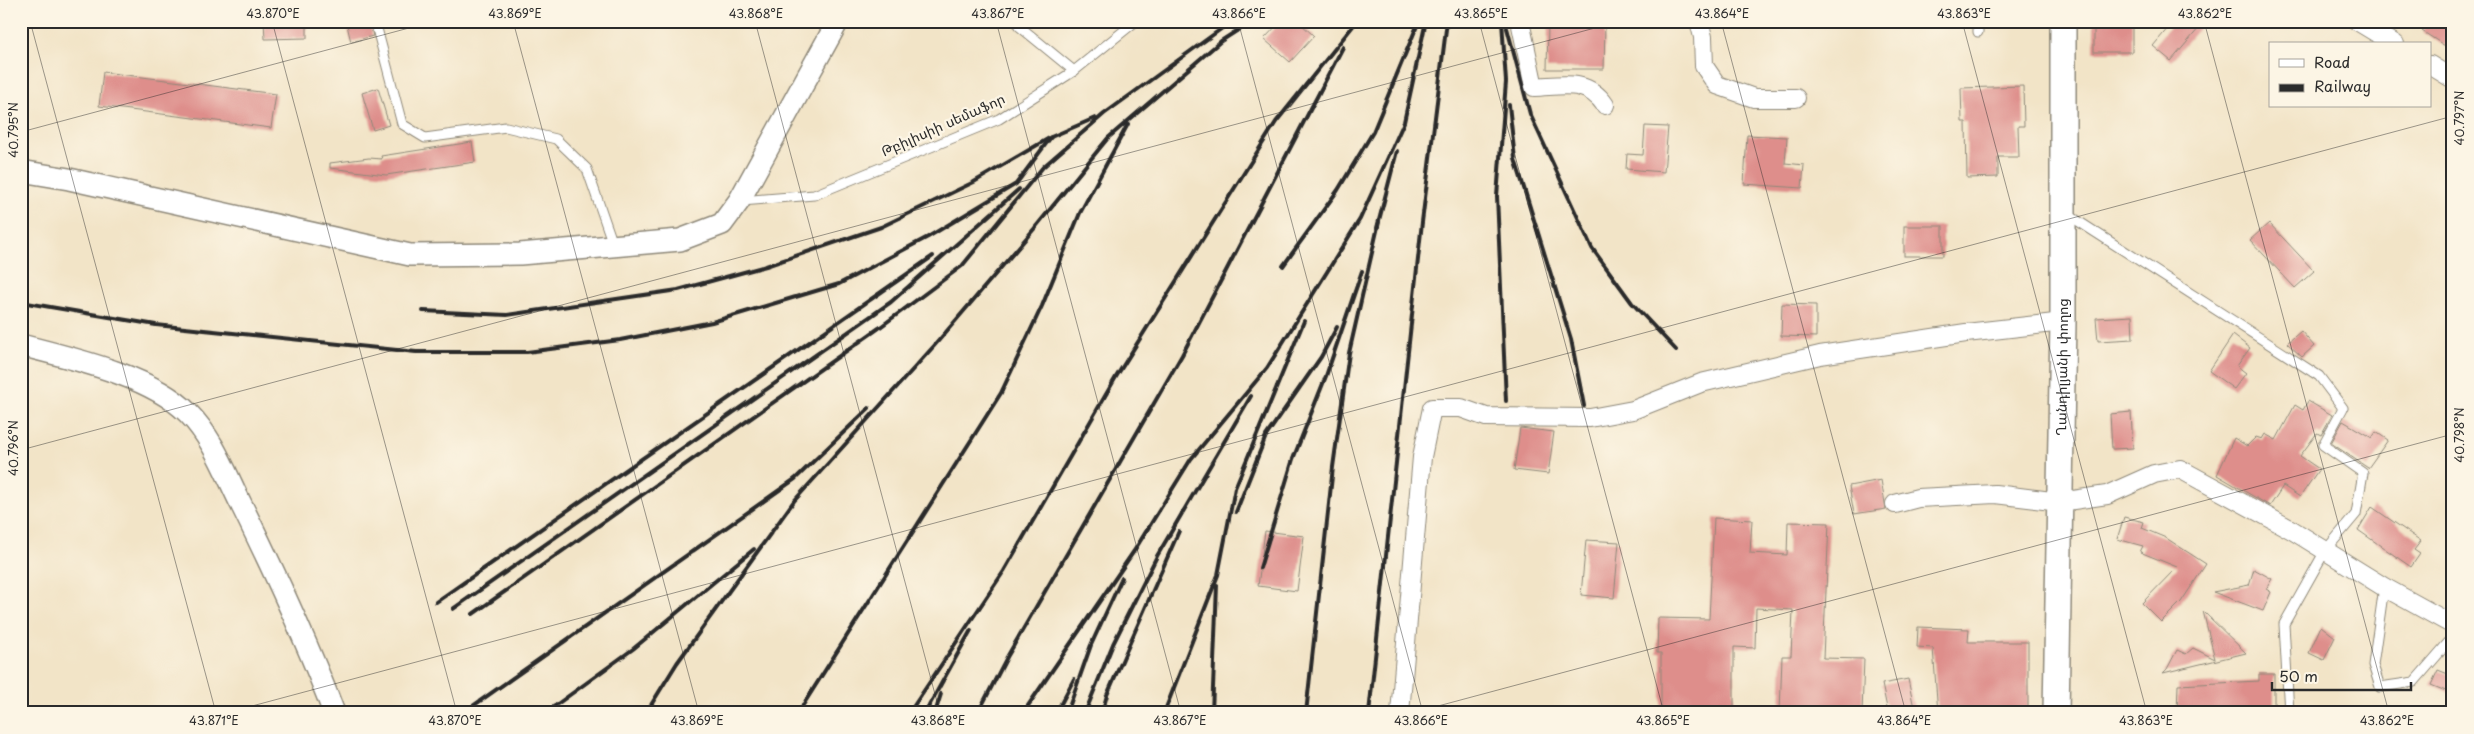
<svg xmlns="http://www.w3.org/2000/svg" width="2474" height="734" font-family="'Playpen Sans','Noto Sans Armenian',sans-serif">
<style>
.building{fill:#de8e8b}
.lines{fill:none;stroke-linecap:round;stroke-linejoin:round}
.service-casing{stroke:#8e8879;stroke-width:11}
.minor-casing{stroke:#8e8879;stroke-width:20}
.tertiary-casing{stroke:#8e8879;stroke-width:24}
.secondary-casing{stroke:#8e8879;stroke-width:28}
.service{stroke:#fff;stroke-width:9}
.minor{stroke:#fff;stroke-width:18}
.tertiary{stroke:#fff;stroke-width:21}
.secondary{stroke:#fff;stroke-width:25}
.rail{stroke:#2b2b2b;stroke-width:4}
.ticks{fill:none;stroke:#2b2b2b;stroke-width:1;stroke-opacity:0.45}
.labels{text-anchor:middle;stroke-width:4.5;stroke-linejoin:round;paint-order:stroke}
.street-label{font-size:14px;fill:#2b2b2b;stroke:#fcf5e5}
.neatline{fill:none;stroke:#2b2b2b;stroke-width:2}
.ticks-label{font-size:12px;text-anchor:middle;fill:#2b2b2b}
</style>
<rect width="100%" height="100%" fill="#fcf5e5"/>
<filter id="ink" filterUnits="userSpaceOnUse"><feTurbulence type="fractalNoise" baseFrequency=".02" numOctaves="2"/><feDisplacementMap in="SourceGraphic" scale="10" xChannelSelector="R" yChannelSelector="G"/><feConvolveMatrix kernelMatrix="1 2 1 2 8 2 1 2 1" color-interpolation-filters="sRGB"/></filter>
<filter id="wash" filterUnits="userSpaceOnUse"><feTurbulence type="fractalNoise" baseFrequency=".0096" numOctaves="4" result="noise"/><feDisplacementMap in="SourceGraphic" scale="20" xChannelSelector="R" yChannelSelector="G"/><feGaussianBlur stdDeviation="1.12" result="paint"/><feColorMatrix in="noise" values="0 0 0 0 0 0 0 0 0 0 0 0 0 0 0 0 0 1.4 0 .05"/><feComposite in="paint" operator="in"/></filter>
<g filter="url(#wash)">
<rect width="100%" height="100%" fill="#f2e4c7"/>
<g id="blocks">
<g class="building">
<polygon points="264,21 307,21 307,38 265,39"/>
<polygon points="346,21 369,21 373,36 351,42"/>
<polygon points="1281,21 1298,21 1314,36 1290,62 1264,39"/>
<rect x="2094" y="21" width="38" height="31"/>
<polygon points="2174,21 2205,21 2171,61 2153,46"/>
<polygon points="2428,21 2453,21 2453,51 2422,31"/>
<polygon points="1548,24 1605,24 1604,69 1547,69"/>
<polygon points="103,72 276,94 271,128 99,106"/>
<polygon points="2023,86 2024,126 2018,126 2019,157 1998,157 1998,177 1967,178 1966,122 1962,122 1961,88"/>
<polygon points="378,88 389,125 373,130 362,93"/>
<polygon points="1645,126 1668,127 1664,172 1626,169 1627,154 1643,155"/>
<polygon points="1747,135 1787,137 1785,163 1804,165 1802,188 1744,184"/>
<polygon points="472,142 475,162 386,175 330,168 330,163 369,158 382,159 381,156"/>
<polygon points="2269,223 2314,271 2295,288 2250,240"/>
<rect x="1904" y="226" width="39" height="30"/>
<polygon points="1782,304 1816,305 1816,337 1781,336"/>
<polygon points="2132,316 2133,339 2098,341 2096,318"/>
<polygon points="2301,331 2314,346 2302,357 2287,343"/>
<polygon points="2233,335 2250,348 2237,366 2246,373 2234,389 2209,371"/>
<polygon points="2308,401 2332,415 2321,435 2317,433 2300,456 2319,469 2300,497 2283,486 2270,506 2217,475 2234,438 2247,446 2256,437 2262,439 2265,434 2276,440 2295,405 2303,410"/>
<polygon points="2131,412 2133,448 2112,449 2110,414"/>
<polygon points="2343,421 2372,438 2376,432 2388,440 2368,468 2331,443"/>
<polygon points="1520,428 1554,432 1548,474 1514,470"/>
<polygon points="1881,480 1886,509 1854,514 1849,486"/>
<polygon points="2372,507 2421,541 2414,550 2420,554 2411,567 2358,530"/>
<polygon points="2124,517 2144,522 2142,528 2166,538 2206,564 2181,602 2161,622 2142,603 2177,567 2140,552 2143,546 2117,539"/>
<polygon points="1714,518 1752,520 1750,553 1787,555 1788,522 1829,523 1823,658 1864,659 1862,713 1780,713 1782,656 1791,656 1793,610 1756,608 1755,648 1734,647 1734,713 1661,713 1661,653 1657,653 1658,618 1709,619"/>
<polygon points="1265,531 1304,536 1297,591 1258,586"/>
<polygon points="1586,540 1619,542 1614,598 1581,595"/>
<polygon points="2254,569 2272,579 2266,589 2271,592 2263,611 2213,592 2249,585"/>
<polygon points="2203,611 2246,653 2163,673 2167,669 2177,650 2186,654 2193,648 2215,659"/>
<polygon points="2321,626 2335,637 2324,660 2309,653"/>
<polygon points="1918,627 1969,629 1968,642 2028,642 2028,713 1938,713 1933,648 1917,647"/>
<polygon points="2438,670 2453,676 2453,694 2431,685"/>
<polygon points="2259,674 2274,674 2274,712 2177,713 2178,685 2259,681"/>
<polygon points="1908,679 1914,708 1888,713 1882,684"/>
</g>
</g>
</g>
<g filter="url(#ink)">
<use href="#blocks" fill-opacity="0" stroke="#8e8879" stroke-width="1"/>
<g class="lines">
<g class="service-casing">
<g id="service">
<polyline points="375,21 402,124 425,138 506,127 556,139 587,169 614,247"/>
<polyline points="1019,26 1074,71"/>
<polyline points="1978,32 1978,21"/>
<polyline points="741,201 814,195 999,119 1074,71 1136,21"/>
<polyline points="2067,214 2319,376 2343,408 2323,445 2363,473 2356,514 2325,551 2284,624 2289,713"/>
<polyline points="2384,587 2373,665 2380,687 2414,682 2453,637"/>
</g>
</g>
<g class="minor-casing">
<g id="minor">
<path d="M1520,21L1534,87C1562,86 1587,78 1605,105"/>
<polyline points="1699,21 1703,37 1704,66 1717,85 1754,98 1796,98"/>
<polyline points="2357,21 2395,44"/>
<polyline points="2430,65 2453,79"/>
<polyline points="1895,504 1918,498 1995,494 2060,502 2107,495 2154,474 2180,469 2292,530 2384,587 2453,625"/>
<polyline points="1400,713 1422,457 1432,408 1461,408 1486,417 1590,418 1633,410 1701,383 1820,355 1966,333 2063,322"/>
</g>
</g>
<g class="tertiary-casing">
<g id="tertiary">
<polyline points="21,171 69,179 410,255 520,254 680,240 722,224 739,201 838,21"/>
<path d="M21,345C71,358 152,376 188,413C213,438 226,474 241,504C275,573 307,641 334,713"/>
</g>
</g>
<g class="secondary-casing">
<g id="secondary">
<path id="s1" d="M2056,713L2063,322V21"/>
</g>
</g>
<use href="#service" class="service"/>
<use href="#minor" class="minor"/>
<use href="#tertiary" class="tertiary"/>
<use href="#secondary" class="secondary"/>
<g class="rail">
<polyline points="1502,21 1506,82 1497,196 1506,401"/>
<polyline points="1507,28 1530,114 1592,248 1632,303 1676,350"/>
<polyline points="1509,105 1515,159 1571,339 1584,406"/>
<polyline points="1377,228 1397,151"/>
<polyline points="1283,266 1338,190 1373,132 1419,21"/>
<polyline points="21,302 156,325 416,352 527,352 620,340 712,322 839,284 928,237 1016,184 1051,137"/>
<polyline points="423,311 507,315 678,290 766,266 881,227 974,182 1051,137 1095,118"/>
<polyline points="1236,512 1266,436 1321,357 1337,327"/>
<polyline points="1260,568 1293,459 1326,376 1362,271"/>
<polyline points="436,602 933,256"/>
<polyline points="453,609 891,302 1019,189"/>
<polyline points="473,614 879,328 962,266 1043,167 1104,114 1232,21"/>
<polyline points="463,713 795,479 869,408"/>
<polyline points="545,713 633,649 754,549"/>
<polyline points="646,713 677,663 794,501 934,346 1034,229 1108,138 1221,41 1252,21"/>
<polyline points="798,713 1001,393 1042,306 1080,213 1128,124"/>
<polyline points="909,713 1004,571 1116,377 1276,122 1357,21"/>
<polyline points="925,713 971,630"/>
<polyline points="935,713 941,694"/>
<polyline points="978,713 1007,657 1182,355 1343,47"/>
<polyline points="1023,713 1134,551 1191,459 1267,368 1360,219 1404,122 1426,21"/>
<polyline points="1056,713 1074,679"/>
<polyline points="1067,713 1091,645 1122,578"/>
<polyline points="1085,713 1113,644 1157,556 1251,396"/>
<polyline points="1102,713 1107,695 1179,531"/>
<polyline points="1164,713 1218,575 1235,488 1304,321"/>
<polyline points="1212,713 1217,585"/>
<polyline points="1306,713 1333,467 1349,353 1379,222"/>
<polyline points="1369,713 1422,222 1447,21"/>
</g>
</g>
</g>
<path class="ticks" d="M30,21L216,713M272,21L457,713M513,21L699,713M755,21L940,713M996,21L1181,713M1238,21L1423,713M1479,21L1664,713M1721,21L1906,713M1962,21L2147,713M2204,21L2389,713M2445,21L2453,50M21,132L435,21M21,450L1621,21M226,713L2453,116M1412,713L2453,434"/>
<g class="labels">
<g class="street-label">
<text transform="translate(943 125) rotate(-24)" y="5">Թբիլիսիի սեմաֆոր</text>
<text dy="5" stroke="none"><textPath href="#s1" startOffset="346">Ղանդիլյանի փողոց</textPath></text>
</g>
</g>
<rect width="2474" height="734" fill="none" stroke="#fcf5e5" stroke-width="55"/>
<rect x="2269" y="42" width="162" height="65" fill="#fcf5e5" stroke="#a8a49b"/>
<rect x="2279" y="59" width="25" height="8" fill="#ffffff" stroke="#a8a49b"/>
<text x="2314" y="68" font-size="15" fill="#2b2b2b">Road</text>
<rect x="2279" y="84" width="25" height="8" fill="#2b2b2b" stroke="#a8a49b"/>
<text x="2314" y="92" font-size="15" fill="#2b2b2b">Railway</text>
<path d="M2272 682v8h139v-8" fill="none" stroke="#2b2b2b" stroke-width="2.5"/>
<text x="2279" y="682" font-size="15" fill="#2b2b2b" stroke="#fcf5e5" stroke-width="4" paint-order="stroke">50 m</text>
<rect x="28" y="28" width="2418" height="678" class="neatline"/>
<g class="ticks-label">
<text x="273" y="18">43.870°E</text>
<text x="515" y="18">43.869°E</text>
<text x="756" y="18">43.868°E</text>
<text x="998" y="18">43.867°E</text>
<text x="1239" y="18">43.866°E</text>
<text x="1481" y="18">43.865°E</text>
<text x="1722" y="18">43.864°E</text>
<text x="1964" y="18">43.863°E</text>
<text x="2205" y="18">43.862°E</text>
<text transform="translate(2460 118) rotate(-90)" y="4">40.797°N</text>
<text transform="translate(14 130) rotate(-90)" y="4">40.795°N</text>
<text transform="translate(2460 435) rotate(-90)" y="4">40.798°N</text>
<text transform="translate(14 448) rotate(-90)" y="4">40.796°N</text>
<text x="214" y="725">43.871°E</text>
<text x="455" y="725">43.870°E</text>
<text x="697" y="725">43.869°E</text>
<text x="938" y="725">43.868°E</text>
<text x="1180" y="725">43.867°E</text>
<text x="1421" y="725">43.866°E</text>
<text x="1663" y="725">43.865°E</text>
<text x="1904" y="725">43.864°E</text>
<text x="2146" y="725">43.863°E</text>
<text x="2387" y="725">43.862°E</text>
</g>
</svg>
